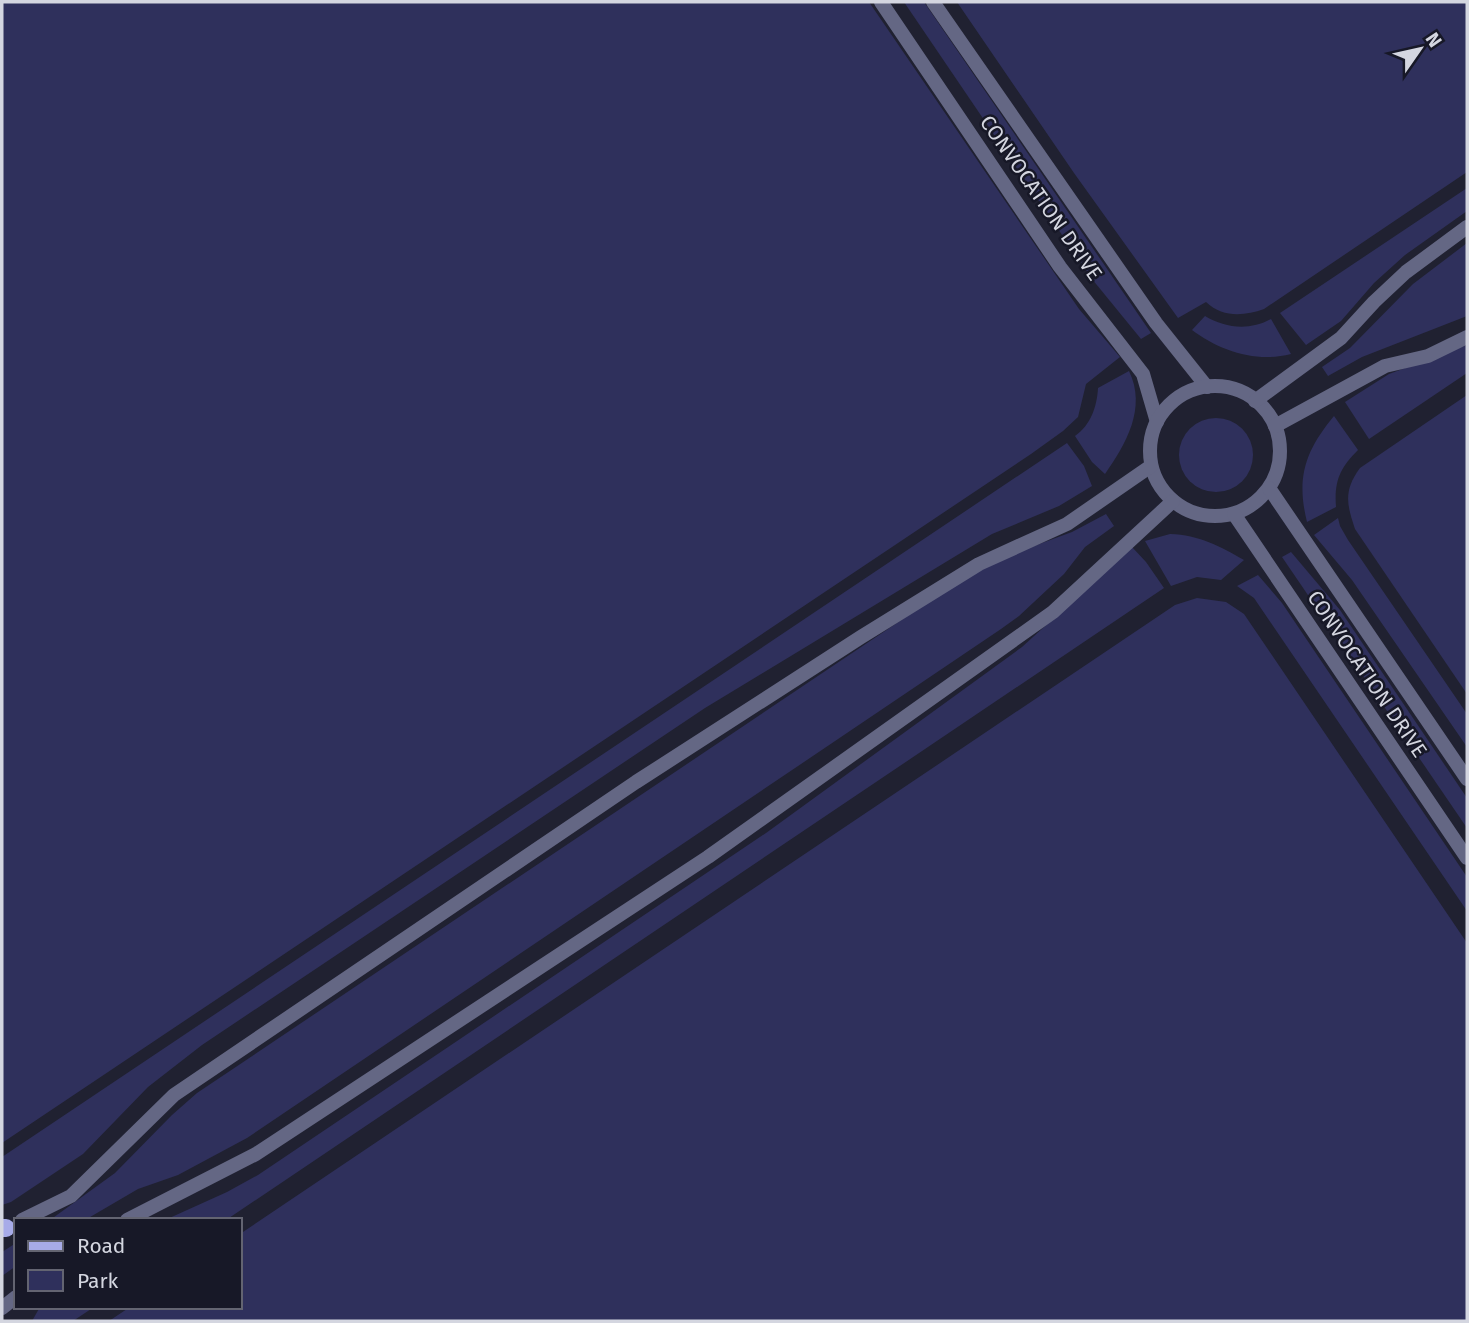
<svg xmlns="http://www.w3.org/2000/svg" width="1469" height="1323" font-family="'Fira Sans',sans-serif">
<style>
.green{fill:#2f305c}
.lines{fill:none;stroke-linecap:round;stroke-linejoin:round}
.minor{stroke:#646784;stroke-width:14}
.primary{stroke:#a7abe8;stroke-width:18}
.labels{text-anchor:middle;stroke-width:5;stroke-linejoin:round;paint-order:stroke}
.street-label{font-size:21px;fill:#d4d6e0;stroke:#171827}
</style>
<rect width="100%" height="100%" fill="#202131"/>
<g class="green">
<polygon points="2,2 869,2 1079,309 1120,357 1086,384 1078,417 1063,431 1031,454 2,1143"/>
<polygon points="904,2 924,2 1151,333 1141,339 1092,279"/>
<path d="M957,2H1467V172L1264,309C1244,316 1223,318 1206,302L1178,318L1074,173Z"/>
<polygon points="1467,188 1467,211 1405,255 1374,283 1341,321 1306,345 1280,313"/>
<polygon points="1467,243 1467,316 1362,357 1328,376 1322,367 1350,348 1413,284"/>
<path d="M1205,316C1225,328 1249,331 1271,319L1291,354C1256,363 1220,351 1192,330Z"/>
<polygon points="1467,345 1467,373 1369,439 1345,402 1389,374"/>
<path d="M1129,371C1147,408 1126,444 1105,474L1092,462L1075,436C1091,425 1097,406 1098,388Z"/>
<path d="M1467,395V694L1355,529C1347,505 1343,491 1360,468Z"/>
<path d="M1334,416L1358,450C1340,468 1334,481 1336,507L1307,522C1296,478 1305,451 1334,416Z"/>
<circle cx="1216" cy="455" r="37"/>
<polygon points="1067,443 1084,466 1092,486 1059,506 992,534 705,708 202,1045 148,1087 83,1154 11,1202 2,1205 2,1157"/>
<polygon points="1106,514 1114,526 1085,547 1064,574 1019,616 1001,629 247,1138 178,1175 138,1189 85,1220 50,1220 115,1173 172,1115 197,1093 958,582 1009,555 1072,532"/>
<polygon points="1338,518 1340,526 1348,540 1467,714 1467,747 1352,580 1314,535"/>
<path d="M1170,534C1199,535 1220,546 1244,560L1221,580L1197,577L1171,586L1145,541Z"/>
<polygon points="1132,547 1146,562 1164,588 226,1220 165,1220 227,1192 258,1175 766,833 1022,647"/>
<polygon points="1291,552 1340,610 1467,798 1467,828 1282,557"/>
<polygon points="1258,575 1282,603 1467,877 1467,911 1254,598 1237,586"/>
<polygon points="1197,598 1226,602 1244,614 1467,943 1467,1321 109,1321 130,1307 240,1307 240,1234 1175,605"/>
<polygon points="16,1243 16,1266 2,1276 2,1252"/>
<polygon points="40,1307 94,1307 73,1321 32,1321"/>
</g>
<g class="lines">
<g class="minor">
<polyline points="881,2 1060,267 1143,374 1157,422"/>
<polyline points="933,2 1156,323 1207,387"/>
<circle cx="1215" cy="451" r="65"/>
<polyline points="1255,401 1341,338 1374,302 1406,272 1467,227"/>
<polyline points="1275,426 1385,366 1428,356 1467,337"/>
<polyline points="1269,488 1467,779"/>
<polyline points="1234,514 1467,858"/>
<polyline points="22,1220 71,1196 174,1095 636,782 861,637 979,564 1067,524 1151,466"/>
<polyline points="127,1220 256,1154 708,857 1053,612 1173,501"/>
<polyline points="2,1308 16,1297"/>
</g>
<polyline class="primary" points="2,1228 6,1228"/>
</g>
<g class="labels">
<g class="street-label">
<text transform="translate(1041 198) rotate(55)" y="7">CONVOCATION DRIVE</text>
<text transform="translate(1367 674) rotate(56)" y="7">CONVOCATION DRIVE</text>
</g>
</g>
<rect width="1469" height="1323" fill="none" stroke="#d4d6e0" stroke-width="7"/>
<rect x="14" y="1218" width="228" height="91" fill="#171827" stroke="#636471" stroke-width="2"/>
<rect x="28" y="1241" width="35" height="10" fill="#a7abe8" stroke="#636471" stroke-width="2"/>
<text x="77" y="1253" font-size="21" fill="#d4d6e0">Road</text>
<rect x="28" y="1270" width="35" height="21" fill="#2f305c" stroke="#636471" stroke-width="2"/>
<text x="77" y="1288" font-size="21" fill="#d4d6e0">Park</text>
<g transform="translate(1420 49) rotate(56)" stroke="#171827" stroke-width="5" paint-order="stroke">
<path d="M0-5L12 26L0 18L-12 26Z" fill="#d4d6e0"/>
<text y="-10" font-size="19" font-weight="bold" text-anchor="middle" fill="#d4d6e0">N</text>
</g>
</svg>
